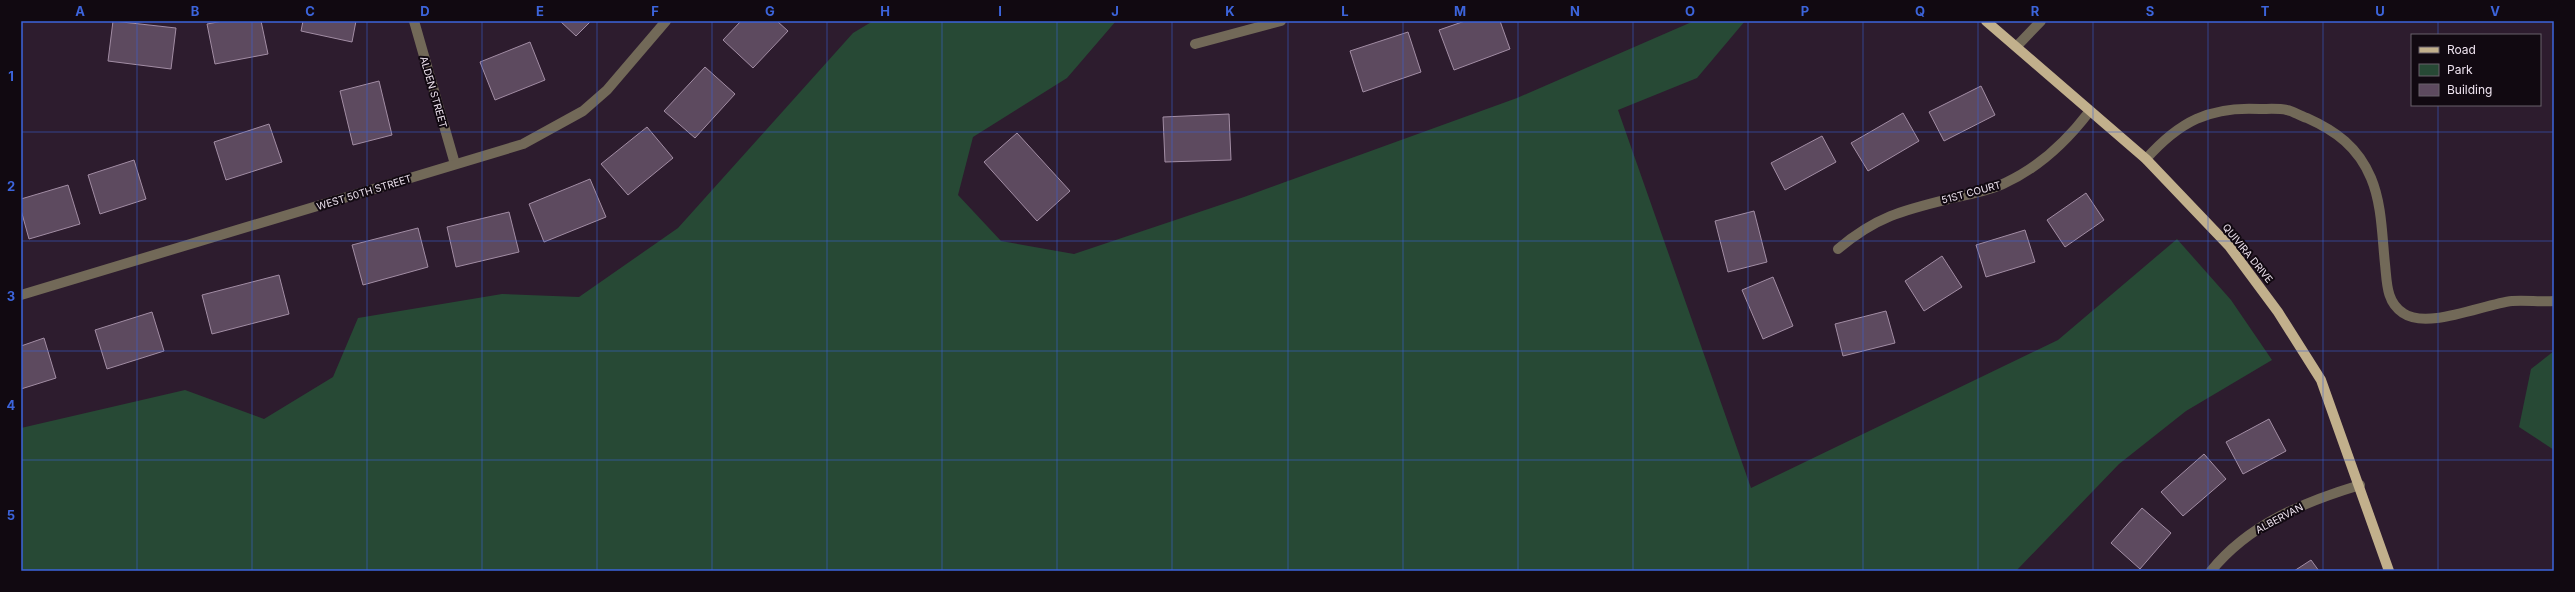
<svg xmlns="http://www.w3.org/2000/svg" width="2575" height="592" font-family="Inter,sans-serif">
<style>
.green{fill:#274935}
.building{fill:#5d4a5f;stroke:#a28da4}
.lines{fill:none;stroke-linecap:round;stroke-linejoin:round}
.minor{stroke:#726958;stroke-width:10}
.major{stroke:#c2b08c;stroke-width:10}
.grid{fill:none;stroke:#3c64db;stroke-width:1;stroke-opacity:0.55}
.labels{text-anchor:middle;stroke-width:4;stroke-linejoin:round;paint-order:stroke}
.street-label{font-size:10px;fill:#eee3ef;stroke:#110911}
.neatline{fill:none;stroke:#3c64db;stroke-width:1.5}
.grid-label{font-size:13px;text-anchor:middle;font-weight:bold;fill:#3c64db}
</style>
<rect width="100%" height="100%" fill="#2d1c2e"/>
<g class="green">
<polygon points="873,21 1116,21 1067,78 973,137 958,195 1001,241 1074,254 1244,197 1517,98 1694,21 1745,21 1697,78 1618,110 1751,488 2058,340 2177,239 2231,300 2272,360 2186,411 2119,464 2016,571 21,571 21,428 185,390 264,419 333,377 358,318 502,294 579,297 678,228 853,33"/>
<polygon points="2554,351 2554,450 2519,427 2531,369"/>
</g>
<g class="building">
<polygon points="113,21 176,28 171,69 108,61"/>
<polygon points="223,21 261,21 268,54 215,64 207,24"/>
<polygon points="303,21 356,21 352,42 301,31"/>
<polygon points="560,21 591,21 576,36"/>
<polygon points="741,21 777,21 788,31 753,68 723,40"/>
<polygon points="1465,21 1500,21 1510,49 1454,70 1439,30"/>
<polygon points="1408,32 1421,72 1363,92 1350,51"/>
<polygon points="530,42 545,80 495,100 480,62"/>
<polygon points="705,67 735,94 695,138 664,111"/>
<polygon points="379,81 392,135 353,145 340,91"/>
<polygon points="1981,86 1995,115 1944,141 1929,112"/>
<polygon points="1903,113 1919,141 1868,171 1851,143"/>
<polygon points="1229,114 1231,160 1165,162 1163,117"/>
<polygon points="269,124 282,162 226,180 214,142"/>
<polygon points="647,127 673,158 628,195 601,164"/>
<polygon points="1017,133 1070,191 1037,221 984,162"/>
<polygon points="1822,136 1836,162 1785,190 1771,163"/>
<polygon points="134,160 146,199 100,214 88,175"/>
<polygon points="590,179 606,217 544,242 529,204"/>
<polygon points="68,185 80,224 29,239 21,210 21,199"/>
<polygon points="2086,193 2104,220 2065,247 2047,220"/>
<polygon points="1754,211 1767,262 1728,272 1715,221"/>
<polygon points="509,212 519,252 456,267 447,227"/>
<polygon points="418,228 428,267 363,285 352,245"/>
<polygon points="2025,230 2035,262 1986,277 1976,245"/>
<polygon points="1942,256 1962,287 1924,311 1905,281"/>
<polygon points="279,275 289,314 212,334 202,295"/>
<polygon points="1773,277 1793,326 1763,339 1742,290"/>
<polygon points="1886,311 1895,343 1843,356 1835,324"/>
<polygon points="152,312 164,351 107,369 95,330"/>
<polygon points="44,338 56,378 21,389 21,346"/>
<polygon points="2269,419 2286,451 2243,474 2226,442"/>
<polygon points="2204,454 2226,479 2183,516 2161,492"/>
<polygon points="2142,508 2171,533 2140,569 2111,543"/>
<polygon points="2311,560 2319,571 2294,571"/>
</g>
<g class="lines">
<g class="minor">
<polyline points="414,21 455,164"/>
<polyline points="1195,44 1281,21"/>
<polyline points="2017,46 2041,21"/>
<path d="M2146,159C2179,122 2209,106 2260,109C2268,109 2278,108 2287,110C2293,111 2300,116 2307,118C2336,131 2358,147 2371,178C2382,204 2382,236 2385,264C2387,282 2386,302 2403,313C2427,330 2484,304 2512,301C2526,300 2540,302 2554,301"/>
<path d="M1838,249C1877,216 1904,210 1953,198C1970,194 1989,191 2005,183C2040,167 2066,142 2089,112"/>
<polyline points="21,295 523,144 583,111 607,90 666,21"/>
<path d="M2211,571C2249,524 2304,502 2360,485"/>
</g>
<polyline class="major" points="1986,21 2146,159 2229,246 2278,312 2321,380 2389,571"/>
</g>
<path class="grid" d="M137,21V571M252,21V571M367,21V571M482,21V571M597,21V571M712,21V571M827,21V571M942,21V571M1057,21V571M1172,21V571M1288,21V571M1403,21V571M1518,21V571M1633,21V571M1748,21V571M1863,21V571M1978,21V571M2093,21V571M2208,21V571M2323,21V571M2438,21V35M2438,105V571M21,132H2554M21,241H2554M21,351H2554M21,460H2554"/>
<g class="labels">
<g class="street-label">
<text transform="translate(434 92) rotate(74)" y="4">ALDEN STREET</text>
<text transform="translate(364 192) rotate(-17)" y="4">WEST 50TH STREET</text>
<text transform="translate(1971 192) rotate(-15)" y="4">51ST COURT</text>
<text transform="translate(2248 253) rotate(51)" y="4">QUIVIRA DRIVE</text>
<text transform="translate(2279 518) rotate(-28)" y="4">ALBERVAN</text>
</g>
</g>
<rect width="2575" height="592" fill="none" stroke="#110911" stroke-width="44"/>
<rect x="2411" y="34" width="130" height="72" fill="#110911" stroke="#69606a"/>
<rect x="2419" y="47" width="20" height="6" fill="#c2b08c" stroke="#69606a"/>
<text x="2447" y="54" font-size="12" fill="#eee3ef">Road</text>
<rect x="2419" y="64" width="20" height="12" fill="#274935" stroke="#69606a"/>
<text x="2447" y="74" font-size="12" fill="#eee3ef">Park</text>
<rect x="2419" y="84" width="20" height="12" fill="#5d4a5f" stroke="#69606a"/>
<text x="2447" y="94" font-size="12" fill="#eee3ef">Building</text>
<rect x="22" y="22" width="2531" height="548" class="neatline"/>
<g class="grid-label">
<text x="80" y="16">A</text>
<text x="195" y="16">B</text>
<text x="310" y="16">C</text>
<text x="425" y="16">D</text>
<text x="540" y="16">E</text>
<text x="655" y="16">F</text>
<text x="770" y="16">G</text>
<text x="885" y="16">H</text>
<text x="1000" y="16">I</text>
<text x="1115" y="16">J</text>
<text x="1230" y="16">K</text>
<text x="1345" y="16">L</text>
<text x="1460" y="16">M</text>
<text x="1575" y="16">N</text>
<text x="1690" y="16">O</text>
<text x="1805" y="16">P</text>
<text x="1920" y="16">Q</text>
<text x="2035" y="16">R</text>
<text x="2150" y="16">S</text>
<text x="2265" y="16">T</text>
<text x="2380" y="16">U</text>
<text x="2495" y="16">V</text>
<text x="11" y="81">1</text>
<text x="11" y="191">2</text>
<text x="11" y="301">3</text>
<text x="11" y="410">4</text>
<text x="11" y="520">5</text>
</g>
</svg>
